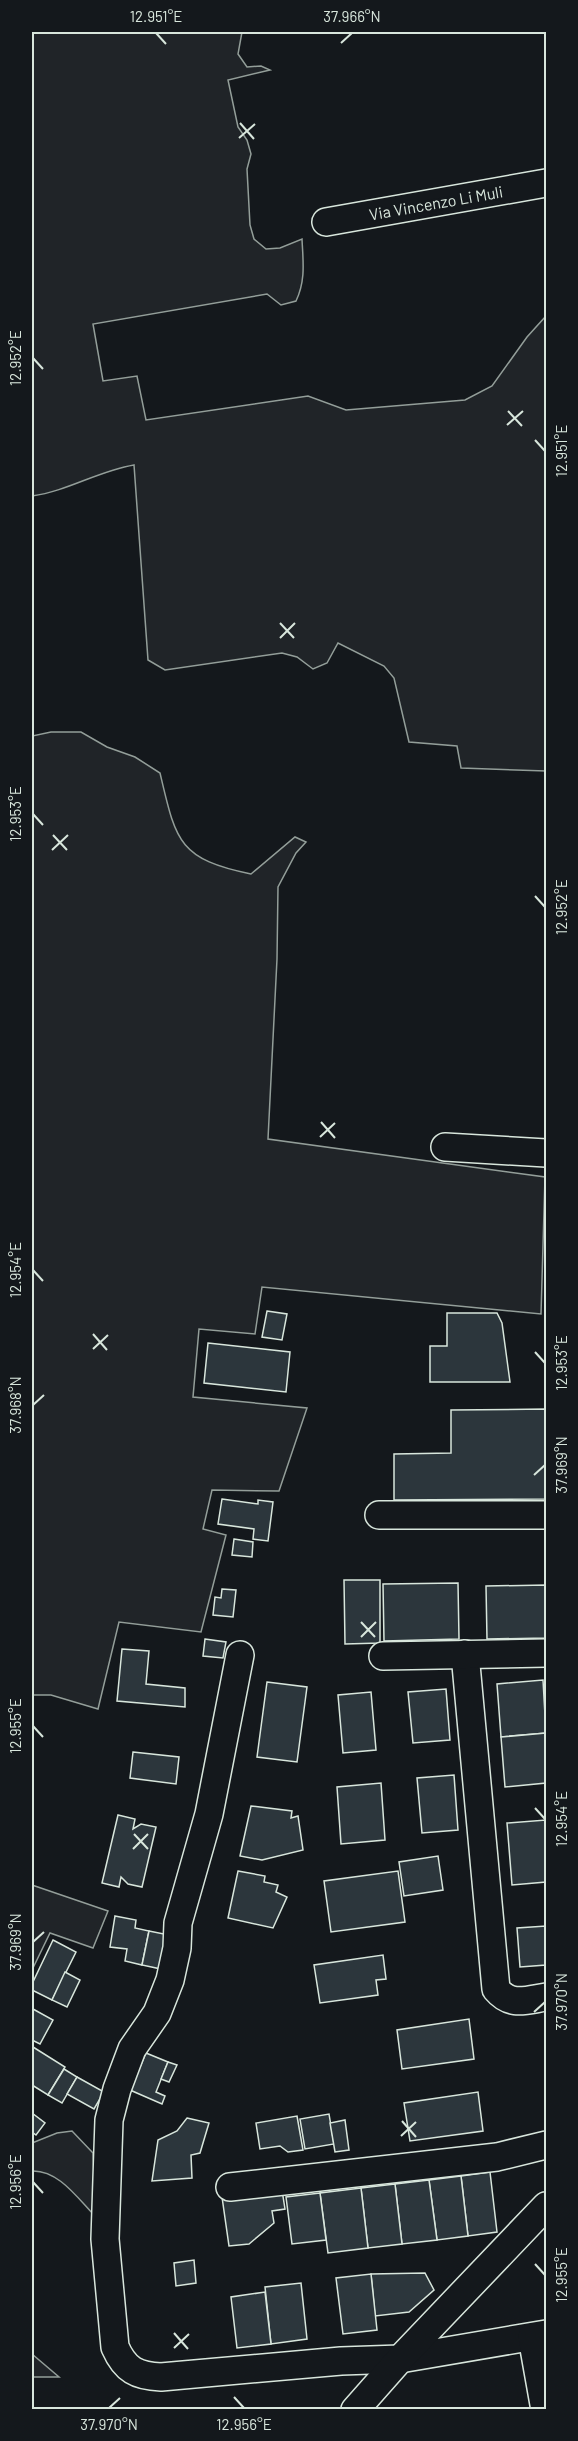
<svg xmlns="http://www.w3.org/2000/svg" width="578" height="2441" font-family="Barlow,sans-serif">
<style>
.green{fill:#202428;stroke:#939e99;stroke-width:1.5}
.building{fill:#2c363c;stroke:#d8e6dc;stroke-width:1.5}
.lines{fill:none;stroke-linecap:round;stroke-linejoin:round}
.minor-casing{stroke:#d8e6dc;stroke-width:30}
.minor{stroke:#14181c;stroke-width:27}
.ticks{fill:none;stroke:#d8e6dc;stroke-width:2}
.labels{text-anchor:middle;stroke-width:4.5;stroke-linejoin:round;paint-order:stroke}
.street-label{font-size:16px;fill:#d8e6dc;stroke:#14181c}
.neatline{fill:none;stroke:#d8e6dc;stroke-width:2}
.ticks-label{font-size:15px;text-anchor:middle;fill:#d8e6dc}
</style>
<rect width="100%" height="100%" fill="#14181c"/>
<g class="green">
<path d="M32,32H242L238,54L247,67L261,66L270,70L228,80L238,127L247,140L251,154L247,169L250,225L254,239L266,249L280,248L302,239C303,261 306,280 296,301L281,305L267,294L93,324L103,381L137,376L146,420L308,396L346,410L465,400L492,386L527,337L546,316V771L461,768L457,746L409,742L394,678L384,666L338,643L327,663L313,669L297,657L282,653L165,670L148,660L134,465C98,471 68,491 32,496Z"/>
<path d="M51,732H81L107,747L135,757L160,773C176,841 178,859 251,874L295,837L306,842L296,853L278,887L277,959L268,1139L545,1177L541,1314L262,1287L255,1334L199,1329L193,1397L307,1408L279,1491L212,1490L203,1529L226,1535L201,1632L119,1622L98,1709L51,1695H32V736Z"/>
<polygon points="32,1885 108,1911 93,1948 50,1933 32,1970"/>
<path d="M72,2131L93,2153L96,2217C78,2199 59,2170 32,2171V2143L57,2133Z"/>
<polygon points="32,2354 59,2377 32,2377"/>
</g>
<g class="building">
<polygon points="267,1311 287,1314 282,1340 262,1337"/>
<polygon points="447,1313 497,1313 502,1323 510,1382 430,1382 430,1346 447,1346"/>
<polygon points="208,1343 290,1352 286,1392 204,1383"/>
<polygon points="546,1409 546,1499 394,1500 394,1454 451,1453 451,1410"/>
<polygon points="222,1499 258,1504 258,1500 273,1502 268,1541 253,1539 254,1529 218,1524"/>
<polygon points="234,1539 253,1542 252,1557 232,1555"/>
<polygon points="344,1580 380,1580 380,1643 345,1644"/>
<polygon points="458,1583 459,1639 384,1641 383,1584"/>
<polygon points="546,1585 546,1638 487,1639 486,1586"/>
<polygon points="222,1589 236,1590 233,1617 213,1615 215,1597 221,1598"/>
<polygon points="205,1639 226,1642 223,1658 203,1656"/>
<polygon points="122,1649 149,1651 146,1684 185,1688 185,1707 117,1701"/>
<polygon points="543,1680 546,1733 501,1737 497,1684"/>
<polygon points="267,1682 307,1687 297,1762 257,1757"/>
<polygon points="446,1689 450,1740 413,1743 408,1692"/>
<polygon points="371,1692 376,1750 343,1753 338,1695"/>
<polygon points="546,1733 546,1783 505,1787 501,1737"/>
<polygon points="133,1752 179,1757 176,1784 130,1778"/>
<polygon points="454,1775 458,1830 422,1833 417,1778"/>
<polygon points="381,1783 385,1840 341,1844 337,1787"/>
<polygon points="251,1806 292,1811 291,1818 298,1816 303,1850 262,1860 240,1856"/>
<polygon points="118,1815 135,1819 133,1829 141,1824 156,1827 142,1887 128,1884 121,1877 119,1887 102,1883"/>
<polygon points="546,1820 546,1882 512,1885 507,1823"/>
<polygon points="438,1856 443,1890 404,1896 399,1862"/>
<polygon points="238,1871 265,1876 264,1882 278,1885 276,1892 287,1897 273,1928 228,1918"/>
<polygon points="398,1871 405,1922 331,1932 324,1881"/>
<polygon points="115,1916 136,1920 135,1928 149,1931 142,1965 125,1961 127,1949 110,1947"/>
<polygon points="546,1926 546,1965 520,1967 517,1928"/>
<polygon points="149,1931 169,1935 161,1969 142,1965"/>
<polygon points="53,1940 76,1952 52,2000 32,1990 32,1984"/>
<polygon points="383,1955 386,1979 376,1980 378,1995 320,2003 314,1965"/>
<polygon points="65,1972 80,1980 67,2007 52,2000"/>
<polygon points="33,2009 53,2020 40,2044 32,2040"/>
<polygon points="469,2019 474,2059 402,2069 397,2030"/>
<polygon points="33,2047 65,2067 48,2095 32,2085"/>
<polygon points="146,2053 168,2062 156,2092 165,2096 162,2104 130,2090"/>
<polygon points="168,2062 177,2065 169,2082 161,2079"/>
<polygon points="64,2069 77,2077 62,2103 48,2095"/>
<polygon points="77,2077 104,2092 94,2109 67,2094"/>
<polygon points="478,2092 483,2131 410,2141 404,2103"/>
<polygon points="32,2113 45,2123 36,2135 32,2132"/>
<polygon points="329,2114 334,2144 305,2149 300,2119"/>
<polygon points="297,2116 303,2150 288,2152 280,2146 260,2149 256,2123"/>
<polygon points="187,2118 209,2123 200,2153 191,2155 192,2178 152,2181 158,2140 177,2131"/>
<polygon points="345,2120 349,2150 335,2152 330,2123"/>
<polygon points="490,2172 497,2232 468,2236 461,2176"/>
<polygon points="461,2176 468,2236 437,2240 429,2180"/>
<polygon points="429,2180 437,2240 402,2244 395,2184"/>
<polygon points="395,2184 402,2244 368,2248 361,2188"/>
<polygon points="361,2188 368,2248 328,2253 320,2193"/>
<polygon points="282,2190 285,2209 272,2211 274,2223 249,2244 229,2246 222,2197"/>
<polygon points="320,2193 326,2240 292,2244 286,2197"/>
<polygon points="194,2260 196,2283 176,2286 174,2263"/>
<polygon points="425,2273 434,2290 409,2312 375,2316 371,2274"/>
<polygon points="371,2274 377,2330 343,2334 336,2278"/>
<polygon points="301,2283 307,2339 271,2344 265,2287"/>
<polygon points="265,2292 271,2344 237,2348 231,2297"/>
</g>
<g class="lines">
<g class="minor-casing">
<g id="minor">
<polyline points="326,222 546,183"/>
<polyline points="445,1147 546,1153"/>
<polyline points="379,1515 546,1515"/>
<path d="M465,1654L496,1989C511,2007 526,2000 546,1997"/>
<path d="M240,1655L209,1814L178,1923L177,1948L170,1980L157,2013L132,2049L117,2089L109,2120L105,2239L115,2347C125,2370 137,2376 161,2377L341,2361L400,2359L546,2334"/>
<polyline points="383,1656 546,1653"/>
<polyline points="230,2187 497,2157 546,2145"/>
<polyline points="532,2337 545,2410"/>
<polyline points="355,2410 400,2359 546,2206"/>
</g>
</g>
<use href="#minor" class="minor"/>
</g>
<path class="ticks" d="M156,33L166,44M341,43L352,33M240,123L254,139M239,138L255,124M33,358L43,369M508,411L522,426M507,425L523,411M535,440L545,451M280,623L294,638M280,638L295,623M33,814L43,825M53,835L67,850M52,850L68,835M535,896L545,907M321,1122L335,1138M320,1137L335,1123M33,1270L43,1281M93,1334L107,1350M93,1349L108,1335M535,1352L545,1363M33,1405L44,1395M534,1475L545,1465M361,1622L375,1637M361,1637L376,1622M33,1726L43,1737M535,1808L545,1819M134,1834L148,1849M133,1849L148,1834M33,1942L44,1932M534,2012L545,2002M402,2121L416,2137M401,2136L416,2122M33,2182L43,2193M535,2264L545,2275M174,2333L188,2349M174,2348L189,2334M234,2397L244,2408M109,2408L120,2398"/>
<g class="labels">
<g class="street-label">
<text transform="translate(436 203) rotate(-10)" y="6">Via Vincenzo Li Muli</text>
</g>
</g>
<rect width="578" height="2441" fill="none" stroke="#14181c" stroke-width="66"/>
<rect x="33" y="33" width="512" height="2375" class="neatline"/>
<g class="ticks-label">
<text x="156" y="22">12.951°E</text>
<text x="352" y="22">37.966°N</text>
<text transform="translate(16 358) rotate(-90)" y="5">12.952°E</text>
<text transform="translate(562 451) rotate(-90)" y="5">12.951°E</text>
<text transform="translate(16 814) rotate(-90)" y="5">12.953°E</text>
<text transform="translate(562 907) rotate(-90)" y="5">12.952°E</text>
<text transform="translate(16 1270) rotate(-90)" y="5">12.954°E</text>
<text transform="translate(562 1363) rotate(-90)" y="5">12.953°E</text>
<text transform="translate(16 1405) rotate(-90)" y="5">37.968°N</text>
<text transform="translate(562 1465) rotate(-90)" y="5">37.969°N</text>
<text transform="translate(16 1726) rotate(-90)" y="5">12.955°E</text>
<text transform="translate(562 1819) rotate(-90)" y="5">12.954°E</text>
<text transform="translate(16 1942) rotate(-90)" y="5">37.969°N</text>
<text transform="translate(562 2002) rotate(-90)" y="5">37.970°N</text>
<text transform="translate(16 2182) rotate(-90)" y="5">12.956°E</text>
<text transform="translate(562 2275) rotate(-90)" y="5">12.955°E</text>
<text x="109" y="2430">37.970°N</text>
<text x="244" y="2430">12.956°E</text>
</g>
</svg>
